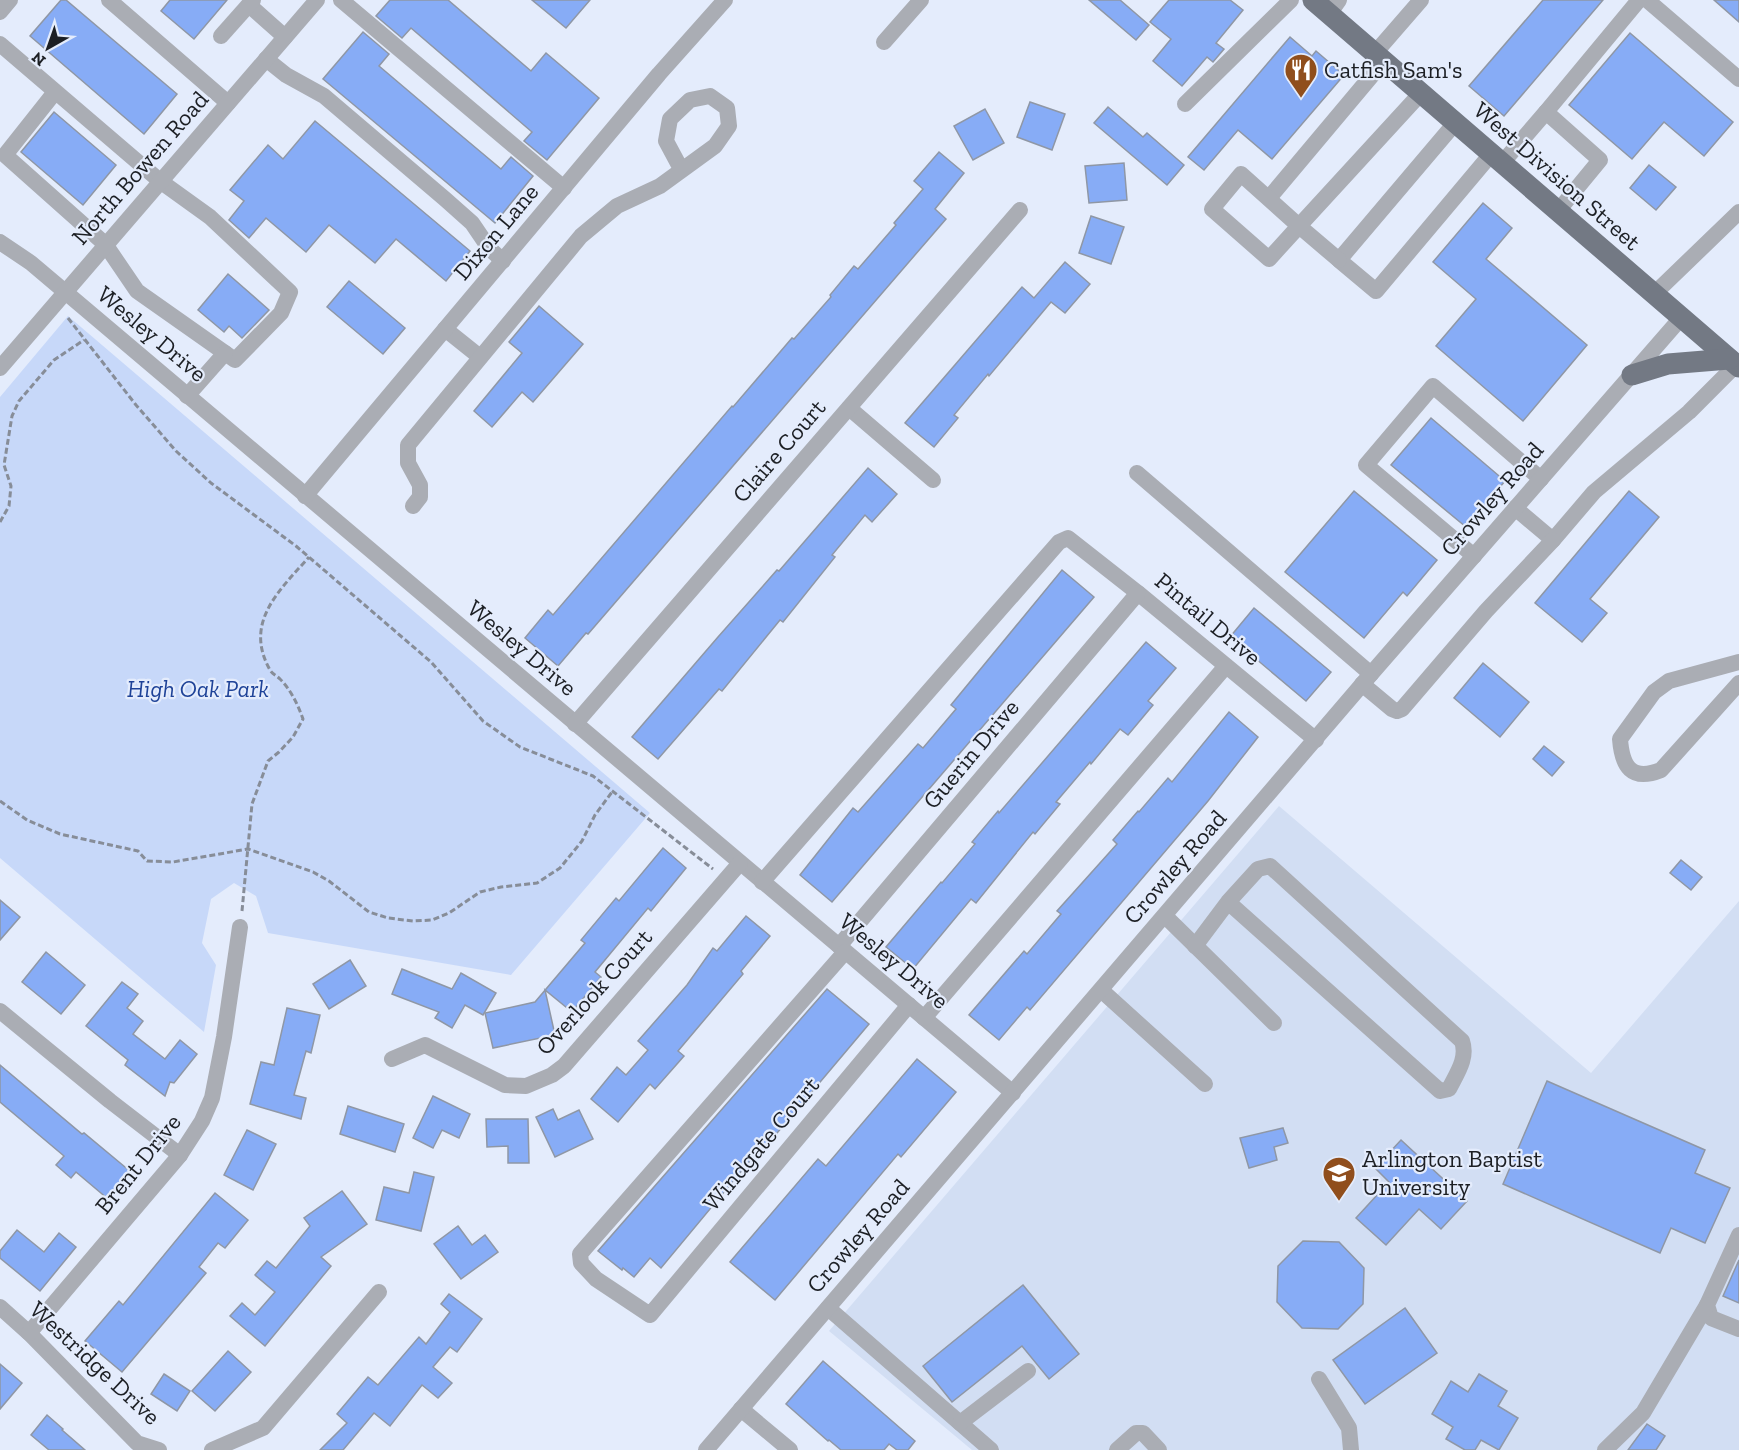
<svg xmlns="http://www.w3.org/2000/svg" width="1739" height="1450" font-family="'Zilla Slab',serif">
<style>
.built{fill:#d2def3}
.green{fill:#c7d8f9}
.building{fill:#87acf6;stroke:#8f97a5;stroke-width:1.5}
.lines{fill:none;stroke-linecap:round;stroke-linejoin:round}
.path{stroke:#878d98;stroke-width:3;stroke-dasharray:6 3;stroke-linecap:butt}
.minor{stroke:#aaadb4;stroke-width:16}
.major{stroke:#737984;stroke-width:21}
.labels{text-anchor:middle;stroke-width:4.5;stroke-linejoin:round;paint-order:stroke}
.poi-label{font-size:24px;fill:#1c1f24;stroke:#e4ecfc;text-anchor:start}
.street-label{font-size:24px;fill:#1c1f24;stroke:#e4ecfc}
.park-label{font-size:24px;font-style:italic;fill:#1f4398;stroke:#e4ecfc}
</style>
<rect width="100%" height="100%" fill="#e4ecfc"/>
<polygon class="built" points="1279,806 1591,1073 1739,901 1739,1450 972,1450 829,1331"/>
<polygon class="green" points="68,316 650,813 511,975 268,933 256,896 234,883 211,899 202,943 216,965 204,1032 0,858 0,397"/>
<g class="building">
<polygon points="61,0 66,0 177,94 144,134 30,36"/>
<polygon points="170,0 227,0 194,39 161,11"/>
<polygon points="390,0 448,0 531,71 546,53 599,98 547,160 524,141 532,132 411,28 402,38 376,16"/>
<polygon points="532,0 590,0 566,28"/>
<polygon points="1089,0 1120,0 1149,25 1136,40"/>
<polygon points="1169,0 1230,0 1243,10 1216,43 1224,49 1213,62 1207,57 1182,86 1153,61 1171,39 1150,22"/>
<polygon points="1543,0 1603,0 1504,116 1469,86"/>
<polygon points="1714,0 1739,0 1739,22"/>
<polygon points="363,32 389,54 379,66 445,122 501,169 511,157 533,176 495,223 323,79"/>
<polygon points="1630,33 1733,122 1704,156 1664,122 1632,159 1569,105"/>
<polygon points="1290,37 1312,56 1316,51 1344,75 1272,159 1238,130 1204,170 1188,157"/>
<polygon points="1030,102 1065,114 1052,150 1017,137"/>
<polygon points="1108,107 1143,137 1147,133 1184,165 1167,185 1094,123"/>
<polygon points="985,109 1004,143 973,160 954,126"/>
<polygon points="54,112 116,165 83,205 21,152"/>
<polygon points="315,121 470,251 446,281 396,239 375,263 329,225 306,252 266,218 249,238 229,220 244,201 230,190 268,145 283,159"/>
<polygon points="939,152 964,173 935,209 946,219 588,634 586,633 558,666 525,638 548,610 553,615 732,406 733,407 792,338 794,339 831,297 830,295 854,266 858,269 896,225 894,223 923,189 914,181"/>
<polygon points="1124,163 1127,200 1089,203 1085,166"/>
<polygon points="1649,165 1676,187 1656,210 1630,188"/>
<polygon points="1483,203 1512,228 1486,259 1587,345 1523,421 1436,346 1476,299 1433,262"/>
<polygon points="1091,216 1124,227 1111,264 1079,253"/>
<polygon points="1065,262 1090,284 1065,313 1051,302 989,376 988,374 954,415 958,418 934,447 905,423 1022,287 1034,298"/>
<polygon points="228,274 269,310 242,338 229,326 224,332 198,310"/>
<polygon points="349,281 405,328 383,354 327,307"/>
<polygon points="539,306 583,344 533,402 522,392 492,427 474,411 522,353 509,342"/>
<polygon points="1431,418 1505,481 1466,527 1391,465"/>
<polygon points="868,468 897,494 872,522 865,515 832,555 835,557 783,622 780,620 722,691 719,689 658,759 632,737 718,637 777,570 779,571"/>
<polygon points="1354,491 1437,560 1407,596 1403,592 1364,638 1285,572"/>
<polygon points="1629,491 1659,517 1590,599 1607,613 1582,642 1535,603"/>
<polygon points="1062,570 1094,597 832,902 800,875 853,808 858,812 918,744 923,748 956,709 951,705"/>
<polygon points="1254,608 1331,672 1306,701 1230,637"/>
<polygon points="1146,642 1176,668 1148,701 1153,705 1128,735 1120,729 1091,764 1090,762 1056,802 1060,804 1035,834 1033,832 976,903 971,899 913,969 886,947 941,882 942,883 975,844 972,842 998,811 999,813"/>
<polygon points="1483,663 1529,702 1500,737 1454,698"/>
<polygon points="1229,712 1258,737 1208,801 1030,1010 1027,1007 999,1040 969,1015 1024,951 1027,954 1061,914 1057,911 1117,844 1113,840 1138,811 1139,812 1168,778 1172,782"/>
<polygon points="1544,746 1564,762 1552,776 1533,759"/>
<polygon points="663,848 686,868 651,911 648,908 595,972 601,977 572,1012 545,990 555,1035 493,1048 485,1013 535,1002 585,943 581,940 616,898 619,901"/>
<polygon points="1681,860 1702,877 1691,890 1670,873"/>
<polygon points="0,900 20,917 0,940"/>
<polygon points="746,916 770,936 741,971 743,974 678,1051 684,1056 655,1089 650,1084 618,1122 591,1099 617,1067 626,1075 648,1050 638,1041 687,985 713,948 717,951"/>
<polygon points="46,952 85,985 61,1014 22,982"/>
<polygon points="350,960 366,986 329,1009 313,984"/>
<polygon points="402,969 452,989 461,973 496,993 483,1015 465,1005 452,1028 435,1018 439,1012 392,994"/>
<polygon points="122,982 138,994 127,1008 143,1021 133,1034 165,1059 180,1040 197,1054 174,1083 170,1082 165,1096 125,1065 128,1060 86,1026"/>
<polygon points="827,989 869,1024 761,1152 759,1150 661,1268 650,1258 634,1277 623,1268 622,1270 598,1251"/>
<polygon points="287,1008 320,1015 311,1053 306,1051 294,1095 306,1098 301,1119 250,1104 261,1062 274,1065"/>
<polygon points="917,1059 956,1092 901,1157 898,1154 775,1300 730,1262 818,1159 826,1166"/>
<polygon points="0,1065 82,1134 84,1133 131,1172 108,1199 76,1172 71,1178 56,1165 64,1156 0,1102"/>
<polygon points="1547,1081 1705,1150 1695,1173 1730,1188 1705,1243 1671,1228 1660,1253 1503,1184"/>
<polygon points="433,1096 470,1114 459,1138 442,1130 433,1148 413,1138"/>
<polygon points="348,1106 404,1124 395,1152 340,1134"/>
<polygon points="553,1109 558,1120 579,1110 593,1139 555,1157 536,1117"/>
<polygon points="486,1119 528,1119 529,1163 508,1163 508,1146 487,1147"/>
<polygon points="1283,1128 1288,1143 1274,1147 1277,1160 1249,1168 1240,1138"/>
<polygon points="247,1130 276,1144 253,1190 224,1175"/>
<polygon points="1401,1140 1467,1201 1441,1229 1419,1209 1386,1245 1356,1218 1389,1182 1375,1168"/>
<polygon points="414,1172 434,1177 421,1231 376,1220 384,1187 409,1193"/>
<polygon points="342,1191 367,1224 321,1257 331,1266 265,1346 230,1316 242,1303 255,1315 275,1292 255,1275 267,1261 276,1268 310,1226 304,1218"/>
<polygon points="215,1193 248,1220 225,1248 218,1243 199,1267 206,1273 122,1372 85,1341 119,1301 123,1305"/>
<polygon points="458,1226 472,1245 485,1235 498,1252 461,1279 434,1244"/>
<polygon points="17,1230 44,1252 59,1233 76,1247 40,1291 0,1258 0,1251"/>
<polygon points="1303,1241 1339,1242 1364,1268 1363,1304 1338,1329 1302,1328 1277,1302 1278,1266"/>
<polygon points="1739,1260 1739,1303 1723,1296"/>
<polygon points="1023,1285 1079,1354 1049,1379 1022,1346 952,1402 923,1366"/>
<polygon points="449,1294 482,1319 457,1352 450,1347 433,1367 452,1383 438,1398 422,1385 390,1426 374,1413 343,1450 320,1450 347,1423 337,1414 368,1377 378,1385 419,1337 426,1344 450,1312 441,1304"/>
<polygon points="1405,1308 1437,1353 1365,1404 1333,1360"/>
<polygon points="228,1351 251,1372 215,1411 192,1391"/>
<polygon points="823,1361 915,1441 908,1450 897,1450 889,1444 884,1450 841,1450 829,1440 828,1441 786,1404"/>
<polygon points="0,1364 22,1383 0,1409"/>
<polygon points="164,1374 190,1391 177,1411 151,1394"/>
<polygon points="1479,1374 1507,1391 1498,1406 1518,1418 1499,1450 1481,1440 1475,1450 1465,1450 1446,1439 1453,1427 1432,1414 1451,1381 1468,1392"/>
<polygon points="47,1415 63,1429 62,1430 85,1450 49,1450 31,1435"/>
<polygon points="1647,1424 1665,1436 1656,1450 1628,1450"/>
</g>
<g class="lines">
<g class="path">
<polyline points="68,318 136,405 176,451 211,483 296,546 431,662 483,721 520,747 593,776 713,869"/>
<polyline points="0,522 9,506 11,486 4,465 12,416 19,401 54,360 84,340"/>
<polyline points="0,801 27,820 60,834 138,851 147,861 173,862 248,849 313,872 329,881 369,912 388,918 413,921 432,920 449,913 480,892 501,887 537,883 560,868 582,841 595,815 612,792"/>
<path d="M242,911L252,804L268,761L279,752L293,737L303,719C298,705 291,690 280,679C276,675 272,674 270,670C243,622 280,590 309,557"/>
</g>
<g class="minor">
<polyline points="109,0 228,103"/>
<polyline points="341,0 564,188"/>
<polyline points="1647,0 1739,79"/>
<polyline points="249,5 285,37"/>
<polyline points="0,12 10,0"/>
<polyline points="1329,14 1339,0"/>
<polyline points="221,36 253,0"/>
<polyline points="884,42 921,0"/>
<polyline points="0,44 160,181 210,217 290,292 281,313 235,360 137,291 105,244 5,155 55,92"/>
<polyline points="1375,53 1421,0"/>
<polyline points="266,59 286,75 324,96 445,199 472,223 489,248 503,261"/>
<polyline points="1185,104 1291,0"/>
<polyline points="1456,122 1339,260 1376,291 1492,153"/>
<polyline points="1503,162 1546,112"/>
<polyline points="1269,198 1384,61"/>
<polyline points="1558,211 1600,160 1546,112 1639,0"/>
<polyline points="0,242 31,263 1013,1093"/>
<polyline points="1339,260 1299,226 1269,259 1212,209 1241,174 1299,226 1422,92"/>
<polyline points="1654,294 1739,212"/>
<polyline points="445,329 480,357"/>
<polyline points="0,368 317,0"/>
<polyline points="187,396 225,353"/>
<polyline points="849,408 933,480"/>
<polyline points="1137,473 1371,674"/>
<polyline points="305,496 659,74 725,0"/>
<polyline points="413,506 420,497 420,485 408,463 408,445 581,236 617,206 660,186 715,146 729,126 727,108 710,96 690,100 670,119 666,141 681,169"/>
<polyline points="1515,508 1553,540 1594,492 1689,412 1736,365"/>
<polyline points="1474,556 1366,465 1433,386 1541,479"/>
<path d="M1739,662L1669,681L1654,692L1620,739C1622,766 1631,782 1661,770L1739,683"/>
<polyline points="1362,684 1392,709 1397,711 1402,709 1486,611 1553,540"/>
<polyline points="575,724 1020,210"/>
<polyline points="762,882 1059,542 1068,538 1138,593 1316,740"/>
<polyline points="1165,916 1274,1023"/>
<polyline points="839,946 1138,593"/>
<path d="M1195,946L1228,902L1258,869L1270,866L1462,1041C1468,1058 1457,1073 1449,1089L1440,1091L1228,902"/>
<polyline points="845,952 586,1247 580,1254 581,1263 596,1279 650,1315 909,1005"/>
<polyline points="1101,990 1205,1084"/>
<polyline points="0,1011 110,1101 180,1155"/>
<polyline points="924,1018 1226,666"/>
<polyline points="392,1059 425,1045 505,1085 526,1086 552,1075 564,1066 740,863"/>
<polyline points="1739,1235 1707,1305 1711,1318 1739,1329"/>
<polyline points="0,1307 29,1333 137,1443 159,1450"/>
<polyline points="828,1308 991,1450"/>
<polyline points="29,1333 180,1155 202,1121 212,1098 224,1037 240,927"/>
<polyline points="1319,1379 1349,1428 1351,1450"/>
<polyline points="741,1409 790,1450"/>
<polyline points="960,1423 1028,1371"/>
<polyline points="212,1450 263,1428 379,1292"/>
<polyline points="706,1450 1371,674 1681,318"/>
<polyline points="1117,1450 1136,1433 1143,1433 1159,1450"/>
<polyline points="1605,1450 1643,1413 1707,1305"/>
</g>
<g class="major">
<polyline points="1313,0 1739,367"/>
<polyline points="1632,375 1668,364 1729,359"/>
</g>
</g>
<defs>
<g id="restaurant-pin" transform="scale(1.725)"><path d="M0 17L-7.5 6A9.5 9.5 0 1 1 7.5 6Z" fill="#904e1c" stroke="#e4ecfc"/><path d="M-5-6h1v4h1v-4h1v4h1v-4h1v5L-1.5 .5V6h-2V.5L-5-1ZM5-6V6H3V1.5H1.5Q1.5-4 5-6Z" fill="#fff"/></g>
<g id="university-pin" transform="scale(1.725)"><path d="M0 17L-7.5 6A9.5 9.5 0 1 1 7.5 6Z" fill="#904e1c" stroke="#e4ecfc"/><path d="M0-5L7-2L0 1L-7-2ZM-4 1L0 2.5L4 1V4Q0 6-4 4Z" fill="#fff"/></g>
</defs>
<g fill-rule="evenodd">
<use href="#restaurant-pin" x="1301" y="70"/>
<use href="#university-pin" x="1339" y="1173"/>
</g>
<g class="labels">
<g class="poi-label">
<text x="1324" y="78">Catfish Sam's</text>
<text x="1362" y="1167">Arlington Baptist<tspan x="1362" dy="28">University</tspan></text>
</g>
<g class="street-label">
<text transform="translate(140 168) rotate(-49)" y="8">North Bowen Road</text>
<text transform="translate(1557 176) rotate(41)" y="8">West Division Street</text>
<text transform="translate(496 232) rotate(-50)" y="8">Dixon Lane</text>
<text transform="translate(152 334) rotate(40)" y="8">Wesley Drive</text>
<text transform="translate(779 451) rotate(-49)" y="8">Claire Court</text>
<text transform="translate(1492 499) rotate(-49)" y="8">Crowley Road</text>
<text transform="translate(1208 619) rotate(40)" y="8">Pintail Drive</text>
<text transform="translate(522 648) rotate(40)" y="8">Wesley Drive</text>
<text transform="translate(971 754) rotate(-50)" y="8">Guerin Drive</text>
<text transform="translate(1175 867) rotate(-49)" y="8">Crowley Road</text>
<text transform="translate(894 961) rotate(40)" y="8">Wesley Drive</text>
<text transform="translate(594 992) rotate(-48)" y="8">Overlook Court</text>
<text transform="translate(761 1144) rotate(-50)" y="8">Windgate Court</text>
<text transform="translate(138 1164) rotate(-51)" y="8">Brent Drive</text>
<text transform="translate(858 1236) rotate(-49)" y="8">Crowley Road</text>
<text transform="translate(95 1363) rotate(43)" y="8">Westridge Drive</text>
</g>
<g class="park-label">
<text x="198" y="697">High Oak Park</text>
</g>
</g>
<g transform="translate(48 48) rotate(220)" stroke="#e4ecfc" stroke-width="4.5" paint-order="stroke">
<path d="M0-4.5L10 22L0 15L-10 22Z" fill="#1c1f24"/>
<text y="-9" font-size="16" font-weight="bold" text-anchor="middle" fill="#1c1f24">N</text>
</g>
</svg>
